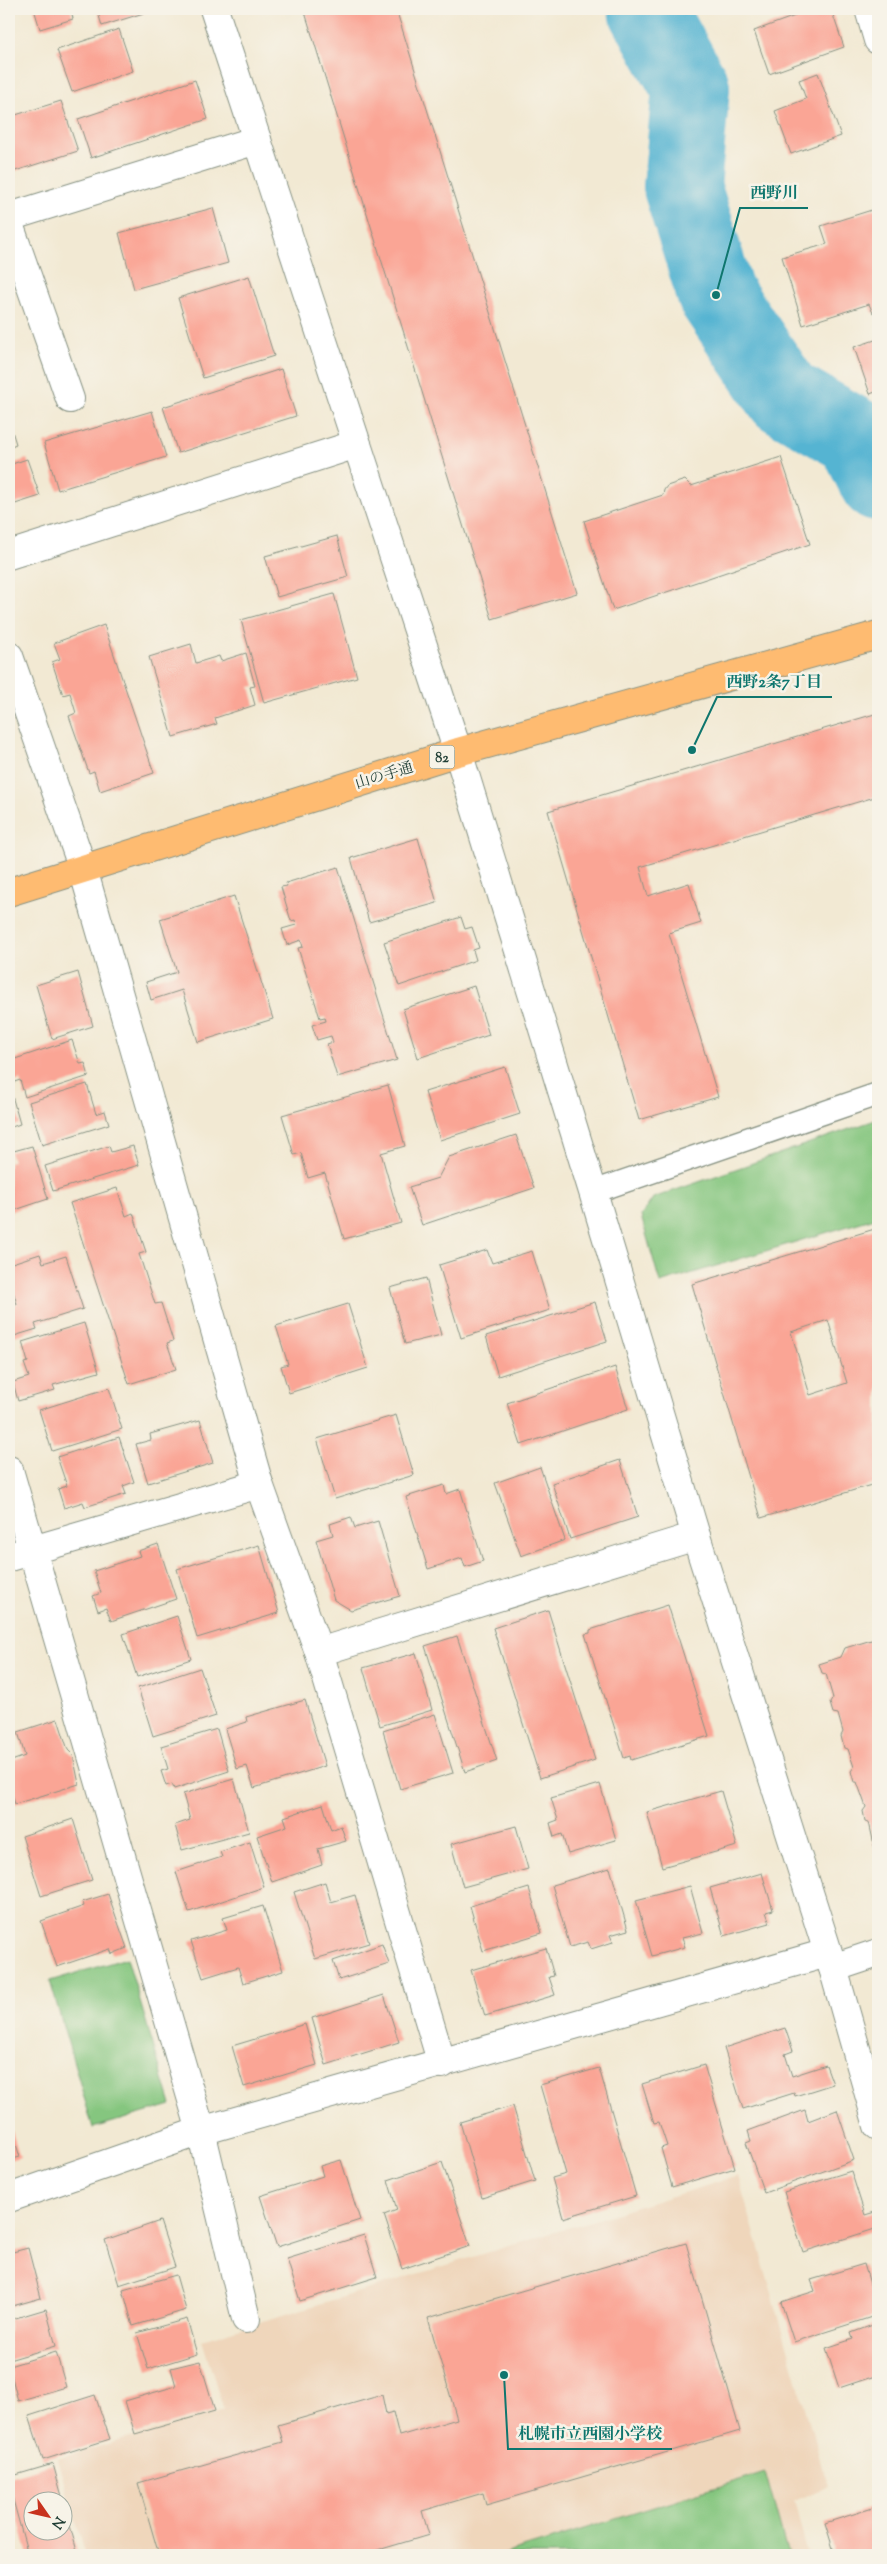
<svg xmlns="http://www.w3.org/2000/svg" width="887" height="2564" font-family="'Sorts Mill Goudy','Noto Serif JP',serif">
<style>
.built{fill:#efd6bb}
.green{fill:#85c67f;stroke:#52825a}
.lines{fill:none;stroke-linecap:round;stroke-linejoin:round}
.river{stroke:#54b4d2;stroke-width:78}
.building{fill:#faa595;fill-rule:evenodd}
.service-casing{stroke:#889384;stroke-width:25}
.minor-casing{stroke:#889384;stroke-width:30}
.primary-casing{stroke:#889384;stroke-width:30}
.service{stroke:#fff;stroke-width:22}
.minor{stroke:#fff;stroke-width:28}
.primary{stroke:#febb71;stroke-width:28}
.labels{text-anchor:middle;stroke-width:5;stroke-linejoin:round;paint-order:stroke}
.shield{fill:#f7f3e8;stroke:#60746a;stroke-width:1}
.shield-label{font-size:14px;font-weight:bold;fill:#1f3d34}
.street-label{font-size:15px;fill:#1f3d34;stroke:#f7f3e8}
.leader{fill:none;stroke:#0f766e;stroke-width:2}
.callout-dot{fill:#0f766e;stroke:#f7f3e8;stroke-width:2}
.callout-label{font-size:16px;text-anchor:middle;font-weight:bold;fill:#0f766e;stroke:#f7f3e8;stroke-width:5;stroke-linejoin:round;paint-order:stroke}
</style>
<rect width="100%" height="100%" fill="#f7f3e8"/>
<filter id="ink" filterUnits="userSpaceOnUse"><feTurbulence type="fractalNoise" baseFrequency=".02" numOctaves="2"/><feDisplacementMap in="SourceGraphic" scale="10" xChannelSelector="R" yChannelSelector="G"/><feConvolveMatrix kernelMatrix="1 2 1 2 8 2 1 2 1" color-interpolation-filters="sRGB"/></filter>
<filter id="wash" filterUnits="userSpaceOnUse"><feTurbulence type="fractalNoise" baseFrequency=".0096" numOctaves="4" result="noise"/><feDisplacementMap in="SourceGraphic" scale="20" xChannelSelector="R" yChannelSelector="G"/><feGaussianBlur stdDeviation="1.12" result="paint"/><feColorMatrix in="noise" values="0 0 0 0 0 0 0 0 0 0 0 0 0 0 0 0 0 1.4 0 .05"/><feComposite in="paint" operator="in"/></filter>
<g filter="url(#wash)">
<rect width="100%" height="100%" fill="#f2e9d3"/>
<polygon class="built" points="738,2176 828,2487 794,2501 808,2555 86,2555 57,2459 224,2410 202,2340"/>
<g class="green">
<polygon points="878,1119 878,1217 660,1283 641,1216 653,1198"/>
<polygon points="127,1958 171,2105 93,2128 50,1981"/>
<polygon points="765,2472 788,2555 501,2555"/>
</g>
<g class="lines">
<polyline class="river" points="647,9 691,88 682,187 716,295 784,396 856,437 878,482"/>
</g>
<g id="blocks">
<g class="building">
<polygon points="34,9 71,9 73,19 40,29"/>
<polygon points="97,9 150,9 150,11 102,26"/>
<polygon points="304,9 396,9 577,593 492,619"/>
<polygon points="793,9 831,9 844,47 769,74 754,31 795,16"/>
<polygon points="119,29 133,71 72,92 57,50"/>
<polygon points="818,73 841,136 791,154 775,111 806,99 799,80"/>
<polygon points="195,80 208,119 91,158 78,119"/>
<polygon points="61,101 78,151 9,173 9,117"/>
<polygon points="213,208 228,263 134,289 119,233"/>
<polygon points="878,208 878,312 873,313 869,304 803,325 782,257 827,244 821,226"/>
<polygon points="249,276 274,356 203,378 178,298"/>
<polygon points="878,339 878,391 870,394 854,347"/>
<polygon points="281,369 296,416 178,453 163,407"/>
<polygon points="152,411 166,457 58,490 44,443"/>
<polygon points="9,421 16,444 9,447"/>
<polygon points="781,457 810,544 613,610 584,521 663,495 664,490 667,486 685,480 691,486"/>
<polygon points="27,459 40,496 9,506 9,465"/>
<polygon points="337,536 348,577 277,597 265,556"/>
<polygon points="334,594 357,677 264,703 241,620"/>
<polygon points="104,625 154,773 100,791 94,771 89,773 69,716 76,713 70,693 63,695 52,662 60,659 54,643"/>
<polygon points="191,644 196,663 219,656 221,661 246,653 255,686 250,687 255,705 215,718 217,724 173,737 149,657"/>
<polygon points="878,713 878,796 640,867 648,896 689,883 701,923 669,933 718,1097 639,1120 548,811"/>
<polygon points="418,838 437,903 369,922 351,858"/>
<polygon points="338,867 397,1060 337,1077 327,1044 333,1042 331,1036 317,1040 312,1025 326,1021 325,1017 320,1018 298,948 303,947 301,940 287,945 282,929 296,925 295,920 291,921 281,887 287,886 286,883"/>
<polygon points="234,896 273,1019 198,1042 182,990 151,1000 146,982 177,972 160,919"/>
<polygon points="461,917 465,929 472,927 479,948 473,950 476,960 399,986 384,942"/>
<polygon points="78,972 93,1026 52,1039 36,985"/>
<polygon points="474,986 489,1035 418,1058 403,1009"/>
<polygon points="72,1040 80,1064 85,1063 89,1076 25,1097 20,1080 9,1084 9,1061"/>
<polygon points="505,1067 520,1114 440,1140 425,1092"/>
<polygon points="87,1084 96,1114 105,1111 109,1124 42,1145 29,1102"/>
<polygon points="388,1085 405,1146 381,1153 401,1223 344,1239 325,1173 308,1178 301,1153 294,1155 282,1115"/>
<polygon points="9,1092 11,1092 20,1124 9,1128"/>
<polygon points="516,1135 534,1188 422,1225 409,1187 438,1178 449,1157"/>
<polygon points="32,1146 48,1199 9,1212 9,1162 13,1161 10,1152"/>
<polygon points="109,1146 111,1152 133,1146 139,1165 53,1191 45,1166"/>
<polygon points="117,1188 126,1216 133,1213 146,1252 139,1254 155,1304 161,1303 173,1341 167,1343 176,1369 129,1384 70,1203"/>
<path d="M878,1228V1483L761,1518L692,1284ZM828,1320L847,1383L810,1395L791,1332Z"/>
<polygon points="487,1250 492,1263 532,1251 550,1310 461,1338 439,1265"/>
<polygon points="40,1254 43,1263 66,1256 83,1309 35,1324 37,1329 14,1336 9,1319 9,1307 17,1304 9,1278 9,1264"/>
<polygon points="426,1278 441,1335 405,1344 390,1288"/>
<polygon points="595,1302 607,1341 498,1376 486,1336"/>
<polygon points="348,1304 368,1368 289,1393 281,1366 288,1364 276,1326"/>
<polygon points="84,1323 99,1372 53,1385 55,1390 18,1401 13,1382 29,1377 24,1363 28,1362 22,1342"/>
<polygon points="615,1367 628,1409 521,1445 507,1403"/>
<polygon points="109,1388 122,1429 52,1451 39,1410"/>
<polygon points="396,1415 414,1475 335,1499 317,1439"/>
<polygon points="200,1420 213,1463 148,1483 136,1444 151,1440 150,1434"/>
<polygon points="119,1437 134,1482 123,1486 126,1494 85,1507 83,1502 64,1508 58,1489 67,1486 57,1457"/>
<polygon points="620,1460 638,1517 570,1539 552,1483"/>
<polygon points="540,1467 565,1540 521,1556 495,1483"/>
<polygon points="444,1485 446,1494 460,1489 483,1561 465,1567 462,1558 428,1569 406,1497"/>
<polygon points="351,1517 355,1528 378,1521 400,1596 351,1610 334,1600 316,1540 333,1535 330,1524"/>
<polygon points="158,1544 176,1599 111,1621 106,1608 98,1611 93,1596 101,1593 94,1571 140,1556 138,1551"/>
<polygon points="259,1545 279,1613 197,1638 177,1569"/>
<polygon points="668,1605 709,1736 631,1760 630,1756 624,1758 585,1634 590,1633 590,1630"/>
<polygon points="548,1610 595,1760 540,1778 493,1628"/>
<polygon points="177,1616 191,1659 137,1677 123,1634"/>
<polygon points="457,1636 497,1761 465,1772 425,1646"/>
<polygon points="878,1638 878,1863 869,1822 865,1821 863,1811 866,1807 857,1782 854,1782 851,1771 854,1767 848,1749 844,1748 841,1736 843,1732 838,1714 833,1713 830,1703 833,1698 826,1674 822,1673 819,1664 841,1657 845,1648"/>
<polygon points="416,1653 432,1710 380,1726 363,1668"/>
<polygon points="200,1668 216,1716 153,1736 138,1688"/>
<polygon points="305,1700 325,1766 254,1788 247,1766 237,1769 225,1729 247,1722 246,1717"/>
<polygon points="435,1714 453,1773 400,1789 383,1731"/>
<polygon points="58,1719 68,1750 73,1755 79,1784 15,1804 9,1784 9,1762 25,1756 18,1732"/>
<polygon points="217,1729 229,1771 174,1789 172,1784 166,1786 161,1771 168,1769 161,1746"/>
<polygon points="234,1779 249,1832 182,1850 175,1825 190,1820 183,1794"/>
<polygon points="600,1784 616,1840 568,1854 562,1834 554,1837 550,1823 558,1820 551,1798"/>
<polygon points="721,1791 737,1846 662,1867 647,1812"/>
<polygon points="323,1804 331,1830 341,1826 346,1841 318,1849 322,1865 272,1882 257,1836 287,1826 284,1817"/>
<polygon points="73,1819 92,1880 41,1896 22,1836"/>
<polygon points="516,1826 528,1869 463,1887 451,1844"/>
<polygon points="250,1842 264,1887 189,1912 176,1872 222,1857 220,1852"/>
<polygon points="610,1868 628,1930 610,1935 613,1942 591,1949 588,1942 570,1947 552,1885"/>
<polygon points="762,1873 773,1910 766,1912 770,1923 724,1936 710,1888"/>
<polygon points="325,1882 331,1902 355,1895 369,1943 315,1959 294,1892"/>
<polygon points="690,1886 703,1933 682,1938 685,1947 652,1956 636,1900"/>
<polygon points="529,1888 542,1933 483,1951 470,1906"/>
<polygon points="108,1894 127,1948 112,1954 110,1949 57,1967 41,1921 84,1906 82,1902"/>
<polygon points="263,1906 283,1971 243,1983 238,1967 203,1978 191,1941 227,1930 223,1918"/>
<polygon points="382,1944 389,1964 339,1980 333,1961"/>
<polygon points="546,1948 554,1976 549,1977 555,1995 485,2016 471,1970"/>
<polygon points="384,1995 399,2042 326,2065 312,2018"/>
<polygon points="305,2024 317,2065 244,2087 232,2046"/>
<polygon points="785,2028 793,2051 785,2054 792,2076 826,2065 833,2084 795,2096 794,2093 743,2109 724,2048"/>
<polygon points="704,2065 735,2168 672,2187 661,2148 667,2146 659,2122 654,2123 642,2084"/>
<polygon points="599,2068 636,2196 563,2218 552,2178 566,2174 540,2085"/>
<polygon points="513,2106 535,2181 482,2198 460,2122"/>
<polygon points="805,2110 808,2121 837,2110 854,2160 764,2193 746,2143 751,2141 748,2131"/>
<polygon points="9,2122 20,2157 9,2160"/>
<polygon points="341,2160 360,2220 277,2247 260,2196 323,2176 320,2166"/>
<polygon points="442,2162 470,2246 402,2269 384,2215 397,2210 388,2180"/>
<polygon points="851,2171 865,2215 875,2212 878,2228 803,2252 784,2192"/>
<polygon points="160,2221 175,2267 119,2285 105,2240"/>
<polygon points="364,2235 377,2277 300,2301 287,2259"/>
<polygon points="686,2243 740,2431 486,2505 483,2493 422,2511 429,2535 375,2551 376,2555 159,2555 138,2483 283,2442 278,2425 382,2395 386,2414 393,2412 399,2436 457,2419 428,2318"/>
<polygon points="28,2248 41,2298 9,2307 9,2253"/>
<polygon points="864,2264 874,2297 878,2295 878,2315 794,2342 781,2302 815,2291 811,2280"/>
<polygon points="176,2275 186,2310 133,2326 123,2290"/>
<polygon points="46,2309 56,2346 9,2360 9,2320"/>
<polygon points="187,2319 197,2354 148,2369 137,2333"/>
<polygon points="878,2323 878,2375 839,2388 826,2348 853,2339 851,2333"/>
<polygon points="56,2352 66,2387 18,2401 9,2366"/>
<polygon points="200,2361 215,2411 135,2434 125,2401 176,2386 171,2368"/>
<polygon points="95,2395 110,2439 43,2460 29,2416"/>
<path d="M53,2464L63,2500L78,2555H28L9,2485V2477ZM32,2502H62V2532H32Z"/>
<polygon points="876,2507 878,2516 878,2555 835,2555 825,2523"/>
</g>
</g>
</g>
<g filter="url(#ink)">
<use href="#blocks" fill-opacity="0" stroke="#889384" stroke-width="1"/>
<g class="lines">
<g class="service-casing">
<polyline id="service" points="593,1192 878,1094"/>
</g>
<g class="minor-casing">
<g id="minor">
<polyline points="214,9 458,752 593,1192 696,1536 833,1968 878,2126"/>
<polyline points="869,9 878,40"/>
<polyline points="9,217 257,140"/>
<polyline points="9,224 70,399"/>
<polyline points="9,555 357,444"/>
<polyline points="9,656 83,869 259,1484 319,1652 442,2064"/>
<polyline points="9,1470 201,2131 246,2319"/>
<polyline points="9,1557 259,1484"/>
<polyline points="319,1652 696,1536"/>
<polyline points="833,1968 878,1953"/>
<polyline points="9,2198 201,2131 827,1953"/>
</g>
</g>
<g class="primary-casing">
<polyline id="primary" points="9,892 458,752 878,635"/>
</g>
<use href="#service" class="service"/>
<use href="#minor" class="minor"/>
<use href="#primary" class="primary"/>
</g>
</g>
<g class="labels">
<rect class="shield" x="429.5" y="745.5" width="25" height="23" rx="4"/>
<g class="shield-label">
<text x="442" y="762">82</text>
</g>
<g class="street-label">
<text transform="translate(384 775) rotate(-17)" y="5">山の手通</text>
</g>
</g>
<path class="leader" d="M716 295L740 208H808M692 750L717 697H832M504 2375L508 2449H672"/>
<g class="callout-dot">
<circle cx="716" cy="295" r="5"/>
<circle cx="692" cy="750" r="5"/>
<circle cx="504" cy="2375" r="5"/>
</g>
<g class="callout-label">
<text x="774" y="198">西野川</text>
<text x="774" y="687">西野2条7丁目</text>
<text x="590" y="2439">札幌市立西園小学校</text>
</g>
<rect width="887" height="2564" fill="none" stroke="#f7f3e8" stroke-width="30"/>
<g transform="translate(48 2516) rotate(124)"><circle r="24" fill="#f7f3e8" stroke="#a1aaa0"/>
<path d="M0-4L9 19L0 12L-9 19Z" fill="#c8321e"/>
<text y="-8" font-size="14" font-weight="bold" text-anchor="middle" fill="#1f3d34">N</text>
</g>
</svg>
